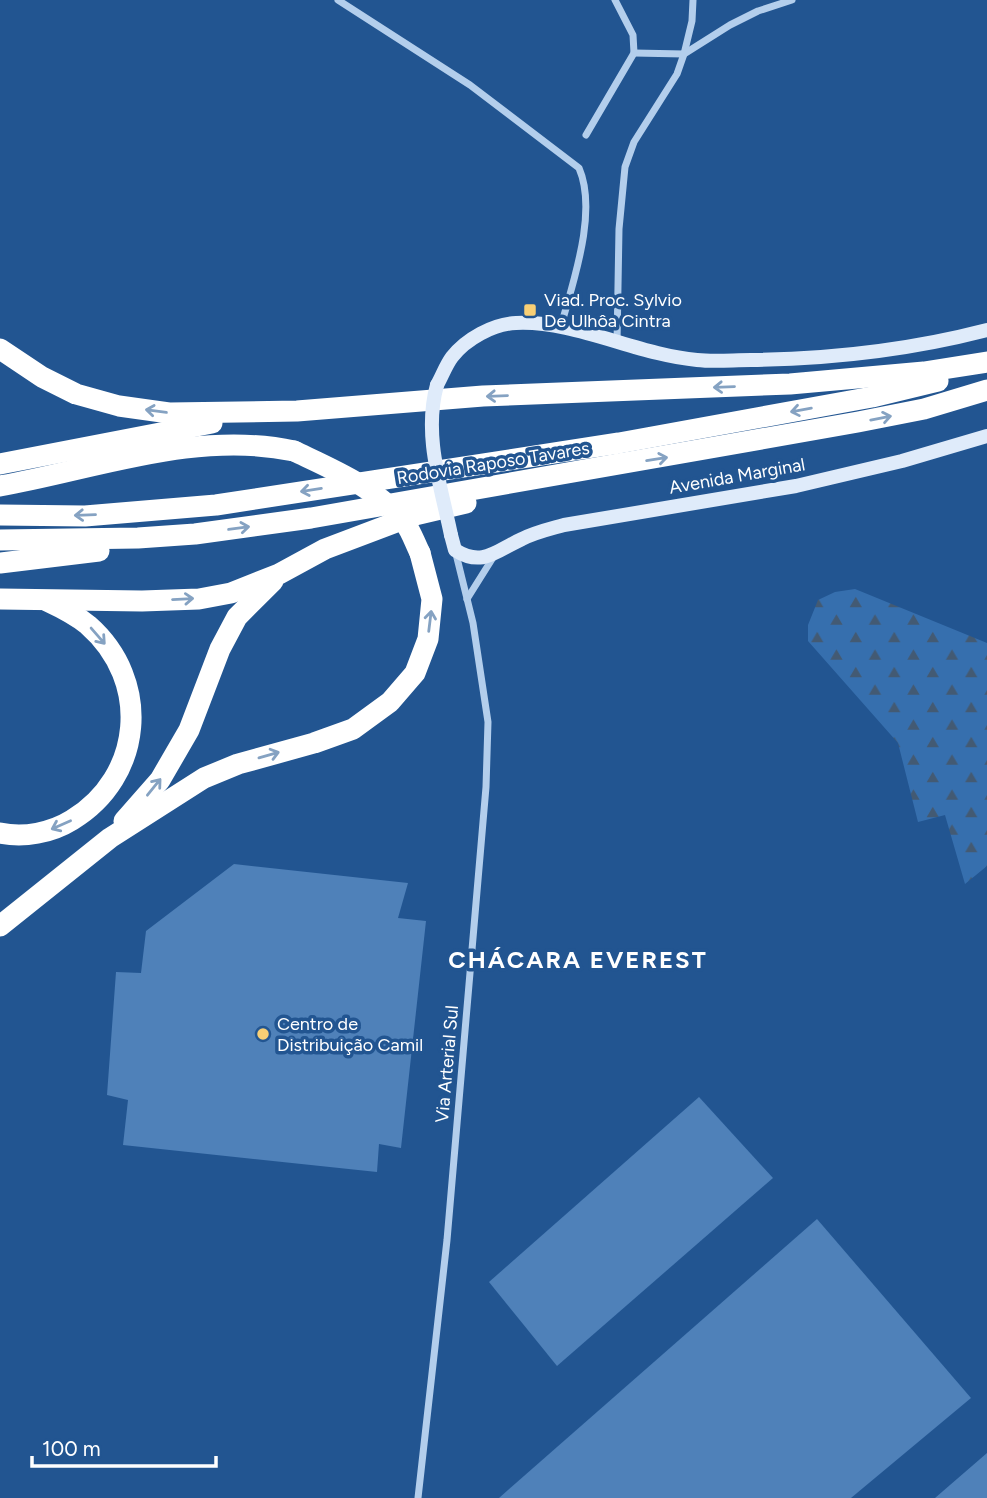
<svg xmlns="http://www.w3.org/2000/svg" width="987" height="1498" font-family="Figtree,sans-serif">
<style>
.forest{fill:url(#forest-firs)}
.building{fill:#4f81b9}
.lines{fill:none;stroke-linecap:round;stroke-linejoin:round}
.street{stroke:#b3ceec;stroke-width:7}
.secondary{stroke:#dfebfa;stroke-width:14}
.highway{stroke:#fff;stroke-width:21}
.secondary-bridge{stroke:#dfebfa;stroke-width:14}
.highway-bridge{stroke:#fff;stroke-width:21}
.oneway{stroke:#85a2c2}
.poi-dot{fill:#f8cf75;stroke:#225591;stroke-width:2.5}
.labels{text-anchor:middle;stroke-width:7;stroke-linejoin:round;paint-order:stroke}
.poi-label{font-size:18px;fill:#fff;stroke:#225591;text-anchor:start}
.street-label{font-size:18px;fill:#fff;stroke:#225591}
.district-label{font-size:24px;font-weight:bold;letter-spacing:2px;fill:#fff;stroke:#225591}
</style>
<defs>
<pattern id="forest-firs" width="22" height="20" patternUnits="userSpaceOnUse" patternTransform="scale(1.75)"><rect width="22" height="20" fill="#366fae"/><path d="M5 1l3.5 6h-7zM16 11l3.5 6h-7z" fill="#435a73"/></pattern>
</defs>
<rect width="100%" height="100%" fill="#225591"/>
<polygon class="forest" points="855,589 987,643 987,866 965,884 945,815 918,822 898,743 808,641 808,625 818,600 835,592"/>
<g class="building">
<polygon points="234,864 408,883 398,918 426,921 401,1148 379,1144 377,1172 123,1145 128,1100 107,1095 116,972 141,973 146,931"/>
<polygon points="699,1097 773,1178 557,1366 489,1282"/>
<polygon points="817,1219 971,1398 851,1498 499,1498"/>
<polygon points="987,1453 987,1498 935,1498"/>
</g>
<g class="lines">
<g class="street">
<path d="M338,0L470,85L579,168C598,212 573,282 561,326"/>
<polyline points="634,53 684,54 692,21 693,0"/>
<polyline points="586,135 634,53 633,35 615,0"/>
<polyline points="617,343 619,229 625,167 634,142 677,74 684,54 730,25 758,11 792,0"/>
<polyline points="467,599 494,556"/>
<polyline points="418,1498 447,1240 486,787 488,722 473,623 455,550"/>
</g>
<g class="secondary">
<path d="M437,385C442,376 446,365 452,357C466,339 493,324 516,323C574,320 638,355 697,360C715,362 733,360 751,360C830,359 910,350 987,330"/>
<path d="M451,535L455,550C483,568 497,550 522,539C536,532 550,529 564,525L796,486L902,461L987,436"/>
</g>
<g class="highway">
<polyline points="0,349 42,377 76,394 119,406 169,413 297,411 483,396 790,384 924,372 987,362"/>
<polyline points="0,464 212,423"/>
<path d="M0,486C96,469 196,430 294,451"/>
<polyline points="0,515 85,516 216,505 619,443 872,397 938,381"/>
<polyline points="0,540 138,538 195,534 311,518 858,422 924,409 987,390"/>
<polyline points="0,563 99,551"/>
<polyline points="0,599 142,601 199,599 231,593 279,574 325,549 415,515 466,503"/>
<polyline points="124,821 160,780 189,730 220,649 237,617 273,581"/>
<path d="M0,833C24,838 51,833 72,820C143,777 152,681 88,625C76,615 62,608 47,601"/>
<polyline points="0,926 110,838 204,778 238,764 314,743 353,729 390,702 415,673 428,639 432,599 420,553"/>
</g>
<path class="secondary-bridge" d="M437,385C423,435 441,486 451,535"/>
<path class="highway-bridge" d="M294,451C334,470 376,487 405,523C411,531 415,543 420,553"/>
</g>
<defs><path id="oneway-shaft" d="M-6 0H5M1.5-3L5.5 0L1.5 3" fill="none" stroke-width="1.6" stroke-linecap="round" stroke-linejoin="round" transform="scale(1.75)"/></defs>
<g class="oneway">
<use href="#oneway-shaft" transform="translate(724 387) rotate(178)"/>
<use href="#oneway-shaft" transform="translate(497 396) rotate(178)"/>
<use href="#oneway-shaft" transform="translate(801 410) rotate(170)"/>
<use href="#oneway-shaft" transform="translate(156 411) rotate(-172)"/>
<use href="#oneway-shaft" transform="translate(881 418) rotate(-11)"/>
<use href="#oneway-shaft" transform="translate(657 459) rotate(-9)"/>
<use href="#oneway-shaft" transform="translate(311 490) rotate(171)"/>
<use href="#oneway-shaft" transform="translate(85 515) rotate(178)"/>
<use href="#oneway-shaft" transform="translate(239 528) rotate(-8)"/>
<use href="#oneway-shaft" transform="translate(183 599) rotate(-3)"/>
<use href="#oneway-shaft" transform="translate(430 621) rotate(-83)"/>
<use href="#oneway-shaft" transform="translate(98 636) rotate(49)"/>
<use href="#oneway-shaft" transform="translate(269 755) rotate(-16)"/>
<use href="#oneway-shaft" transform="translate(154 787) rotate(-51)"/>
<use href="#oneway-shaft" transform="translate(61 825) rotate(156)"/>
</g>
<g class="poi-dot">
<rect x="523" y="303" width="14" height="14" rx="3.5"/>
<circle cx="263" cy="1034" r="7"/>
</g>
<g class="labels">
<g class="poi-label">
<text x="544" y="306">Viad. Proc. Sylvio<tspan x="544" dy="21">De Ulhôa Cintra</tspan></text>
<text x="277" y="1030">Centro de<tspan x="277" dy="21">Distribuição Camil</tspan></text>
</g>
<g class="street-label">
<text transform="translate(493 463) rotate(-9)" y="6">Rodovia Raposo Tavares</text>
<text transform="translate(737 476) rotate(-10)" y="6">Avenida Marginal</text>
<text transform="translate(447 1064) rotate(-85)" y="6">Via Arterial Sul</text>
</g>
<g class="district-label">
<text x="578" y="968">CHÁCARA EVEREST</text>
</g>
</g>
<path d="M32 1456v10h184v-10" fill="none" stroke="#ffffff" stroke-width="3.5"/>
<text x="42" y="1456" font-size="21" fill="#ffffff" stroke="#225591" stroke-width="5" paint-order="stroke">100 m</text>
</svg>
